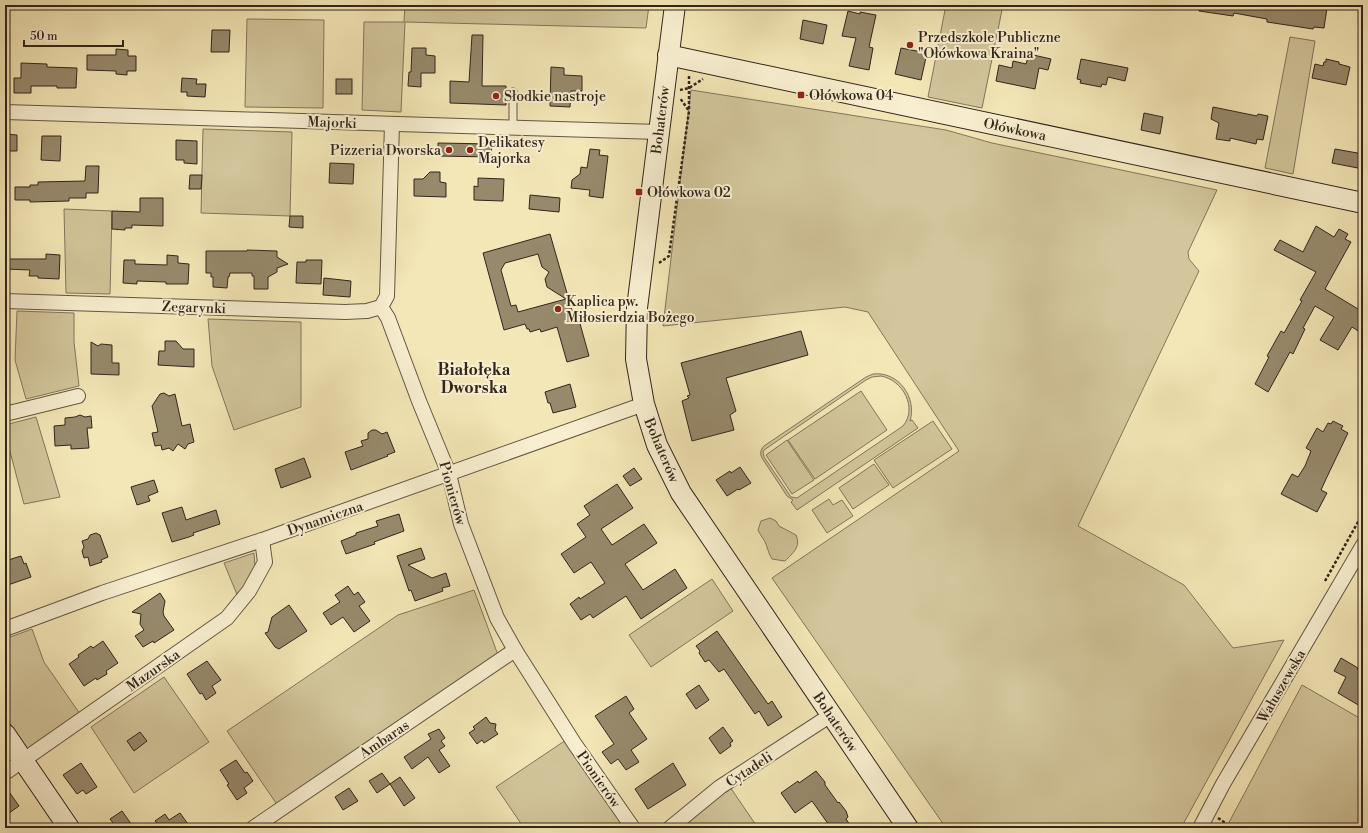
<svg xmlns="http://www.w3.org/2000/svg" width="1368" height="833" font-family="'Libre Bodoni',serif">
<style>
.green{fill:#d3c69c;stroke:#82765c;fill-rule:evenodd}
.building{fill:#978a6c;stroke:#32251b;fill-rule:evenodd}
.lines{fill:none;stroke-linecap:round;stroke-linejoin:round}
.lane-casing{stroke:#625642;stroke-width:9}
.street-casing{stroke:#625642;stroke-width:16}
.secondary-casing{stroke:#32251b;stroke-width:22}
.path{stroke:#32251b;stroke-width:2.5;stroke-dasharray:3 2;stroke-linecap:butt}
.lane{stroke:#f8efd0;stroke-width:7}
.street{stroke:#f8efd0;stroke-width:14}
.secondary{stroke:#f8efd0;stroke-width:20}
.poi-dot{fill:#8f2418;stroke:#f8efd0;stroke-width:1.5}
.labels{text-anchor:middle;stroke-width:4;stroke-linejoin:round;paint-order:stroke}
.poi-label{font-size:14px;fill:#32251b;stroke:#f8efd0;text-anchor:start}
.street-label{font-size:14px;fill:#32251b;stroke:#f8efd0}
.quarter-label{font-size:16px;font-weight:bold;fill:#32251b;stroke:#f8efd0}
</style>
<rect width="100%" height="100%" fill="#f4e7b7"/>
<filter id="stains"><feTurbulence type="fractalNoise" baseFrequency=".005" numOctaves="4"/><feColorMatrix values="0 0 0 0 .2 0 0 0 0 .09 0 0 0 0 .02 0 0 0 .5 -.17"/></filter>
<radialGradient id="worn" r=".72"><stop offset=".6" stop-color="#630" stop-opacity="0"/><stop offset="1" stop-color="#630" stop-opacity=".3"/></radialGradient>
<g class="green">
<polygon points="405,5 649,5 646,28 405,22 401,112 362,110 364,22 404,22"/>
<polygon points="946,5 1003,5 982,108 928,97"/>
<polygon points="247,19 324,20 323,108 245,107"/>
<polygon points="1290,37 1315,41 1293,174 1265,168"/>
<polygon points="691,90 946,130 992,143 1217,190 1188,252 1189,259 1199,271 1078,526 1184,585 1233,648 1284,640 1181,828 946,828 772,578 959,451 868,312 845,307 663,326"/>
<polygon points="203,129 292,132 290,216 201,213"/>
<polygon points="64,209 112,211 110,294 66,293"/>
<polygon points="17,311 74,313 74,342 79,386 26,399 15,360"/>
<polygon points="208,319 301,322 301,407 234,430 212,366"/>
<path d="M873,374C899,371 917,398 910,421L912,420L918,428L797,510L791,502L793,500L787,496L762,458C760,454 760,450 764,446L866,377ZM881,376C903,380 918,408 903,426L797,498L791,497L764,457L763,452L764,450L866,380L872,377Z"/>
<polygon points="861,391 887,430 815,479 788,440"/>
<polygon points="36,417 60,497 24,504 5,433 5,425"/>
<polygon points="933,421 952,449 893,488 874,460"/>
<polygon points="787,440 814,480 792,494 766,455"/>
<polygon points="874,464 889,485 853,509 839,488"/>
<polygon points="829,499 833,505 842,500 853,516 827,533 812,510"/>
<path d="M770,518L776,521L779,526L796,535C801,547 793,553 785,561L772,559C769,554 768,550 766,544C764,539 760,535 758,530L761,521Z"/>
<polygon points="254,553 255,566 238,597 224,563"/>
<polygon points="712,579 733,611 651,667 629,635"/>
<polygon points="474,590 498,655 278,806 227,731 398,615"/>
<polygon points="32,629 44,662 80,714 28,751 5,717 5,639"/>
<polygon points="164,677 209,742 134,793 91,727"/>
<polygon points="1302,685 1363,720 1363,828 1226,828"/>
<polygon points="566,740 626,828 524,828 496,787"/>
<polygon points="730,787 758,828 677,828"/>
</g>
<g class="building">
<polygon points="1200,5 1317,5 1317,6 1327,8 1324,28 1314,27 1313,29 1267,22 1267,19 1234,13 1233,16 1199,11"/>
<polygon points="848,11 860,14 860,12 876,15 869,47 873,48 869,70 849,66 856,38 842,36"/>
<polygon points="803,20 827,25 823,44 800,39"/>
<polygon points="212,30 230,30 229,52 211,52"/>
<polygon points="472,35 483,35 482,86 506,86 506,105 450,103 450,81 469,82"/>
<polygon points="412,48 426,48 426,55 435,56 435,73 421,73 421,87 408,86 409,72 411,72"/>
<polygon points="901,48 927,53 921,80 895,74"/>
<polygon points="116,49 128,50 128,56 136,56 136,71 127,71 127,75 116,74 116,71 87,70 87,55 116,55"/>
<polygon points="1029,54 1051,59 1048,70 1039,68 1035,89 996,81 999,65 1012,68 1013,61 1026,64"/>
<polygon points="1081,59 1128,68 1125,81 1108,77 1106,85 1102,84 1101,87 1080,83 1081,80 1077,79"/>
<polygon points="1326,59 1339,62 1339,64 1350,67 1346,85 1312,78 1315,64 1323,66 1324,62 1326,62"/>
<polygon points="21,63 47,64 47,67 77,68 76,88 57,88 57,86 31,86 31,93 14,93 14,78 21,78"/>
<polygon points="551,67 564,68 564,75 582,76 582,91 571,91 570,107 550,106"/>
<polygon points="182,78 197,79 196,84 206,84 205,97 187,96 187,92 181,92"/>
<rect x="336" y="79" width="16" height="15"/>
<polygon points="1213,107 1257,116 1258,114 1268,116 1263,140 1257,139 1256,144 1230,138 1230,141 1216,139 1219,123 1211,119"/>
<polygon points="1144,113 1163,117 1160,134 1141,130"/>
<polygon points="5,134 17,135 17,151 5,151"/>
<polygon points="42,136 61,136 60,161 41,160"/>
<polygon points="176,140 197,141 197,164 184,163 184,160 176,160"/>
<polygon points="438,143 492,144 491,157 438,156"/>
<polygon points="590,149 600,150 599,155 608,156 603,198 589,196 590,190 571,188 572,180 580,174 581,167 587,168"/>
<polygon points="1335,149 1363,154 1363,169 1332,163"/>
<polygon points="330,163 354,164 353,184 329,183"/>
<polygon points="86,166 99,166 98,193 86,193 86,198 69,198 69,201 30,202 30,200 15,200 15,187 30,187 30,185 38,185 38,182 85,181"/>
<polygon points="430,172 440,172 440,182 446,183 446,197 414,196 414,179 423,179"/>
<polygon points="190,175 202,175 201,189 189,189"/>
<polygon points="478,178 504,179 503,201 474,200 474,186 478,187"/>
<polygon points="530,195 560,198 559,212 529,209"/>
<polygon points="140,198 163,198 163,226 132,225 132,228 125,228 125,230 112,229 112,211 140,212"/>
<polygon points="290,216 303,216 303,228 289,227"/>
<polygon points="1316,226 1334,237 1339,229 1348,234 1345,239 1351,242 1325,289 1363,312 1363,334 1352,327 1338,350 1320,340 1334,317 1315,306 1303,328 1305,329 1293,354 1290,352 1268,392 1255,384 1269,357 1267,356 1281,331 1284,333 1302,301 1300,300 1316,272 1274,250 1280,240 1303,252"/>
<path d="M550,234L575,321L579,320L589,356L567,362L557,327L541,332L540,329L530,332L529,329H527L525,324L504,330L483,253ZM538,254L542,267L549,272L545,279L547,287L566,299L518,312L516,305L511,306L501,270L505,263Z"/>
<polygon points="247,250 277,251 277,257 288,264 277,268 277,272 268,277 268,289 254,289 254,276 252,276 252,273 230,273 229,277 228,277 227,288 213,287 213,277 211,277 211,273 206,273 206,251 247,251"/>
<polygon points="46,254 60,255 59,279 38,278 38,276 29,276 30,270 5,269 5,259 46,259"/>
<polygon points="167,255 178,256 178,263 189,264 188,284 166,284 166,282 137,281 137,284 123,283 124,260 135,260 135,264 167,265"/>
<polygon points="306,260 322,260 321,284 296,283 297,262 306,262"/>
<polygon points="324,278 351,281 350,297 323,295"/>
<polygon points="801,331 808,355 726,378 736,411 730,415 734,430 692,441 682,401 689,398 687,396 690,395 681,363"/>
<polygon points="165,341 176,341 183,349 194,349 194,367 158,365 159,351 165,351"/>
<polygon points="91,342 98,346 101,344 112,345 112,363 119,363 119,375 91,374"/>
<polygon points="570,384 576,407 553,413 550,403 548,403 545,392"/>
<polygon points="164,393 169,396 175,394 182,426 190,424 194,442 188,444 185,449 178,444 173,451 169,448 162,450 161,445 155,446 152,433 158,432 152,406 160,394"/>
<polygon points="80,415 85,417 91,416 92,428 87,428 89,448 71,449 71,445 55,446 54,426 65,425 65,418 75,417"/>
<polygon points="1333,421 1343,426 1341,429 1348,433 1326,479 1321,490 1327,493 1317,512 1281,494 1292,474 1298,477 1305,466 1311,451 1306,448 1317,428 1323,432 1328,423 1331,424"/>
<polygon points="372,430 376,430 382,434 387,432 395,452 387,455 388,456 351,470 345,452 363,446 361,441 368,439 368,433"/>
<polygon points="304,458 311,477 281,488 275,469"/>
<polygon points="740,467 751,483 739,490 738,489 727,496 716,480 730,471 731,473"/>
<polygon points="634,468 642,479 630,486 623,476"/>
<polygon points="154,480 158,492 148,496 150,501 137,505 131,487"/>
<polygon points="617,484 633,508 601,529 612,545 644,524 657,543 625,564 643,590 675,569 687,588 641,619 626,596 593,618 590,614 581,620 570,604 579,597 580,599 605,583 591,562 574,573 561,554 586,537 577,524 590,515 584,506"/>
<polygon points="182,507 186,520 216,510 220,524 193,533 194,535 189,537 172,542 162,513"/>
<polygon points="399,514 404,531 374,542 375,544 346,554 341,541 356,535 356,533 378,526 376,521"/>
<polygon points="96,533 100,535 108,557 101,560 102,562 90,566 88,557 84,558 82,551 84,547 82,541 88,539 90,535"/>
<polygon points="421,548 425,559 408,565 432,578 446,573 450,586 442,588 443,591 415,601 411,590 409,591 397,556"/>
<polygon points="21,556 24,564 26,563 31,577 5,586 5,561"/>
<polygon points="348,586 354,595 358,592 365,602 359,606 370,621 354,632 343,617 331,625 323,613 340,602 335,595"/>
<polygon points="160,593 165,601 163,612 164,616 174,630 154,643 153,641 143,647 135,636 144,630 140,624 141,614 132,612"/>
<polygon points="289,605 307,631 279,649 275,647 265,633 268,632 272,617"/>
<polygon points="717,631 768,704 772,701 782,717 768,726 759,711 755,714 724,669 719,672 709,660 705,662 699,653 700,651 696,646"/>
<polygon points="103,641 118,663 106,671 107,674 97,680 96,678 84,686 69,664 79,657 78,655 91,646 93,648"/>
<polygon points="1341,658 1358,668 1357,669 1363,672 1363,700 1360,706 1338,693 1346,677 1334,671"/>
<polygon points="207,661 221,680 212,686 216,693 206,700 202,693 200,694 187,674"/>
<polygon points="699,685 709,700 696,709 686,694"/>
<polygon points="626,696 634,709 629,713 647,739 631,750 639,762 626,770 618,759 611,764 602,752 614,744 595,716"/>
<polygon points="486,717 490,723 496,724 495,730 498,734 484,743 482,740 477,744 469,733 475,729 473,727"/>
<polygon points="723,727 733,741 730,743 731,746 720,754 709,738"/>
<polygon points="439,729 445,738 441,741 445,746 439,750 450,766 439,773 428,757 412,769 404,757 431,739 428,734"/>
<polygon points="140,732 147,741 134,751 127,741"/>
<polygon points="236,760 245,773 247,772 253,781 244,788 247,793 237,800 227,785 229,784 220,770"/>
<polygon points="81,763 97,787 86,794 83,790 77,794 63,775"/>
<polygon points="673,763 686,785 648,809 635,789"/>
<polygon points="816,771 825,782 825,785 838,803 839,802 846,811 848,817 846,819 852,828 831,828 812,801 795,813 781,793 798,781 799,783"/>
<polygon points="382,773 390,784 377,793 369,781"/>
<polygon points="400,777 415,798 404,806 390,784"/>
<polygon points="5,786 19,806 5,816"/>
<polygon points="349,788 358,801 343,810 335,797"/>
<polygon points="122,811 134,828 117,828 110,819"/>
<polygon points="180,813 188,824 182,828 156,828 159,826 155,821 165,814 169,820"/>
</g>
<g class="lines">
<g class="lane-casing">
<polyline id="lane" points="513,127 513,92"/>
</g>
<g class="street-casing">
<g id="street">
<polyline points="5,112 659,132"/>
<polyline points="5,301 345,312 367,311 381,307"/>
<polyline points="381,307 388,318 419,401 449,474 461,524 497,618 515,650 574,743 633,828"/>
<polyline points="381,307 387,296 392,124"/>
<polyline points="5,414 78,396"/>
<polyline points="5,629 102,593 262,540 644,404"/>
<polyline points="5,773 227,618 249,591 265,562 262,540"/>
<polyline points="253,828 515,650"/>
<polyline points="670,828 720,787 831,715"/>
<polyline points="1200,828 1223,784 1363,545"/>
</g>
</g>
<g class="secondary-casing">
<g id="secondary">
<polyline points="675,5 637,308 636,359 644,404 657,445 681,493 908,828"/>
<polyline points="668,55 1363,203"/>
<polyline points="5,734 69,828"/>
</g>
</g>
<g class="path">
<polyline points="689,76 689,111"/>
<polyline points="680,90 689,88 703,79"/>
<polyline points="659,263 669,256 689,111 680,98"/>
<polyline points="1325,581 1363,513"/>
<polyline points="1218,818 1233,828"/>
</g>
<use href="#lane" class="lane"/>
<use href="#street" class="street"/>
<use href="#secondary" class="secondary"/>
</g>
<g class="poi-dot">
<circle cx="910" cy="45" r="4"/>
<rect x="797" y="91" width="8" height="8" rx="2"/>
<circle cx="496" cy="96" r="4"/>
<circle cx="449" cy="150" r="4"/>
<circle cx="470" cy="150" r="4"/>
<rect x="635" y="188" width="8" height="8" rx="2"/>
<circle cx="558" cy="309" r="4"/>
</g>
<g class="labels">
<g class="poi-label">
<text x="918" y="42">Przedszkole Publiczne<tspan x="918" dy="16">"Ołówkowa Kraina"</tspan></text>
<text x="809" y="100">Ołówkowa 04</text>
<text x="504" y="101">Słodkie nastroje</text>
<text x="478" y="147">Delikatesy<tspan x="478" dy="16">Majorka</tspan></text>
<text x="441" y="155" text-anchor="end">Pizzeria Dworska</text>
<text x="647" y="197">Ołówkowa 02</text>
<text x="566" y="306">Kaplica pw.<tspan x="566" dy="16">Miłosierdzia Bożego</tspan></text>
</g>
<g class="street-label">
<text transform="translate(660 120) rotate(-83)" y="5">Bohaterów</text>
<text transform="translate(332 122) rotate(2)" y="5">Majorki</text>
<text transform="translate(1015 129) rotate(12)" y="5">Ołówkowa</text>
<text transform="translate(194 307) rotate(2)" y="5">Zegarynki</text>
<text transform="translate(662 450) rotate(67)" y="5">Bohaterów</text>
<text transform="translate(453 493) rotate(74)" y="5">Pionierów</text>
<text transform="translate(325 518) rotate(-19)" y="5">Dynamiczna</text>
<text transform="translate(153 670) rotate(-35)" y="5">Mazurska</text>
<text transform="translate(1281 686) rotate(-60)" y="5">Wałuszewska</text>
<text transform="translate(836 722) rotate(56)" y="5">Bohaterów</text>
<text transform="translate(384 739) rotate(-34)" y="5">Ambaras</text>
<text transform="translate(749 769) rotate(-33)" y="5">Cytadeli</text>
<text transform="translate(599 779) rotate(55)" y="5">Pionierów</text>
</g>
<g class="quarter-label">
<text x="474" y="375">Białołęka<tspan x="474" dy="18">Dworska</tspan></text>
</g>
</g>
<rect width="1368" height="833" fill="none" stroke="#f4e7b7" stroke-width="20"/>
<rect x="6" y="6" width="1356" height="821" fill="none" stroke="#32251b" stroke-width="2"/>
<rect x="10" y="10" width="1348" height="813" fill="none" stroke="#32251b"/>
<path d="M24 40v6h99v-6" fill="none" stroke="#32251b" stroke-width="2"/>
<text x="30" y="40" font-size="12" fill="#32251b" stroke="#f8efd0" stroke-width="3" paint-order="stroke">50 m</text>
<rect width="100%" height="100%" filter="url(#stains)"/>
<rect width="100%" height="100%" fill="url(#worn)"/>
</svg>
